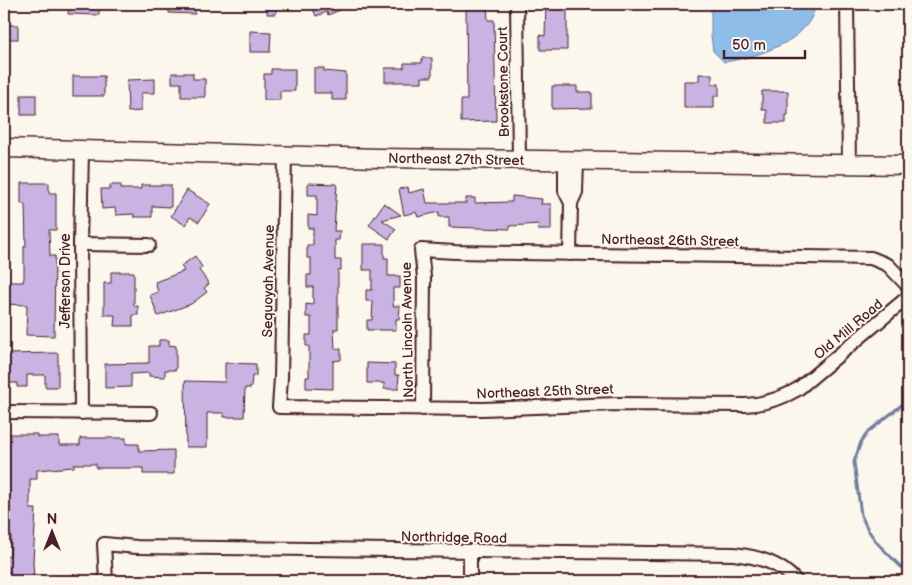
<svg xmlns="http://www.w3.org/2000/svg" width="912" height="585" font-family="'Balsamiq Sans',sans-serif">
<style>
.water{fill:#8ebde9;stroke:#737e9d}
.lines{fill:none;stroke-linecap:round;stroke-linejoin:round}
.stream{stroke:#737e9d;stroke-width:3}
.building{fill:#c9b3e3;stroke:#4a1f2b}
.street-casing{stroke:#4a1f2b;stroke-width:16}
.secondary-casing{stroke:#4a1f2b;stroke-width:21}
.street{stroke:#fbf7ec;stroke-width:12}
.secondary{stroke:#fbf7ec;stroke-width:18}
.labels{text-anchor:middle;stroke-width:4;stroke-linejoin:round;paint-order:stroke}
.street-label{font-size:14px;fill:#4a1f2b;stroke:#fbf7ec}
</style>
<rect width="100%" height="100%" fill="#fbf7ec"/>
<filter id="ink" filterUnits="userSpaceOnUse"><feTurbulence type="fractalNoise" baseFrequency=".02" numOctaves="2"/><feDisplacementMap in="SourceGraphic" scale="10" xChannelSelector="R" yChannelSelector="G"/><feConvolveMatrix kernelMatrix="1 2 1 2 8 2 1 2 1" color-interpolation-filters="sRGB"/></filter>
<g filter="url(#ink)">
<path class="water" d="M711,4H815C813,41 754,58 724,62L713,51L711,36Z"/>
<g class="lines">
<polyline class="stream" points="908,400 868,432 861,442 854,462 861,515 868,530 878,544 908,574"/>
</g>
<g class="building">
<polygon points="69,4 99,4 99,15 68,14"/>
<polygon points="169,4 195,4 195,14 169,13"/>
<polygon points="268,4 276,4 276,14 267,14"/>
<polygon points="311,4 347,4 347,5 339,8 340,10 328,15 327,12 316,16"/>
<polygon points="466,4 487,4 488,20 494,20 496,121 461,122 461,100 467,100"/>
<polygon points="546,4 567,4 567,50 540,50 540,35 545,36"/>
<rect x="4" y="25" width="14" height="14"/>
<polygon points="250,31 271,32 270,52 250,52"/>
<polygon points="422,58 432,58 432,77 422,77 422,82 385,82 385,68 404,68 404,63 422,63"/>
<polygon points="314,68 324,68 324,71 346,73 346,100 332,100 332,93 314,93"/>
<polygon points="271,69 295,69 295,91 280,91 280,100 264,100 264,74 271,74"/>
<polygon points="172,73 193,73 193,79 205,79 205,97 181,97 181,83 172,83"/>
<polygon points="699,74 712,74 712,84 719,84 719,96 714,96 714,108 684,108 684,81 699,81"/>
<rect x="73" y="76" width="31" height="20"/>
<polygon points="155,79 155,93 141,93 141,111 128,112 127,80"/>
<polygon points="552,86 577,86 577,92 592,92 592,108 552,109"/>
<polygon points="762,91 788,91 788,115 786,115 786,123 767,123 767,110 762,110"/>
<rect x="21" y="95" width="15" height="20"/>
<polygon points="21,183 49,183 49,193 56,193 56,230 49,230 50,256 55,256 54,336 26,335 27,305 4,304 4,282 23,282 24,278 24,246 26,246 25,204 21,204"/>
<polygon points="308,183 337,184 334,231 340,231 339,240 335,240 335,260 341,260 341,270 338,270 338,329 334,329 335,349 341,349 341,360 333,361 333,389 306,388 306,377 309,377 309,346 306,346 306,335 311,335 311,317 306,317 306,304 313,305 313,287 307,287 307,275 311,275 311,258 307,258 307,245 313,245 313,228 308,228 308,215 317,216 317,195 308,195"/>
<polygon points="110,185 121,185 121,189 141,189 141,185 171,185 171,207 152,206 152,217 134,217 134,214 116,215 115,208 102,209 101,189 110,189"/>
<polygon points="408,187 409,193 424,189 427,203 466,203 466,198 475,198 475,203 512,202 512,196 542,199 541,204 551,204 551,230 538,230 539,224 510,226 510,229 449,227 449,217 439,217 439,212 418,217 416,212 404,215 399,189"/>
<polygon points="187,190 210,204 199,222 190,217 185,225 171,216"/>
<polygon points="384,203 401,215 382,220 396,229 389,239 369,225"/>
<polygon points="363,244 384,244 384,258 388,258 388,276 400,276 400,288 393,288 393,306 400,306 399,319 396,319 396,330 367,330 367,320 372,320 373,301 366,301 366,290 372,290 372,270 363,270"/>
<polygon points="195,256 202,267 199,270 209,284 204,288 207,292 191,304 158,316 150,295 158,292 155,282 184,271 181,266"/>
<polygon points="111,272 134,272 134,306 138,306 138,315 133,315 133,326 114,326 115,315 104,315 104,283 111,283"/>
<polygon points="159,340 169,340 169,345 176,346 176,370 165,370 165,377 149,376 149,373 131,374 131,387 105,388 105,364 149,363 149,346 159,346"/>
<polygon points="58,353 58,387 45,387 45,375 27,375 27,387 17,387 17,383 4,383 4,354"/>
<polygon points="225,363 256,364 256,376 252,376 251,388 245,388 244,417 224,417 224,413 207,413 207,447 186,447 185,381 225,382"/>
<polygon points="367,363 395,364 395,375 399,375 398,389 384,389 384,383 367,383"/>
<polygon points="4,434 37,434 37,437 59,437 59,445 80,445 80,438 126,438 126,444 139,444 139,451 174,450 174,474 143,474 143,468 96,468 96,464 74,464 74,467 37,470 37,479 30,479 30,509 36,509 33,562 34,577 31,577 31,581 10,581 10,572 4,572 4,556 10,556 11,535 4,535 4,500 8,500 8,476 4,476"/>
</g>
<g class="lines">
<g class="street-casing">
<g id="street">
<polyline points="517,4 519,160"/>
<polyline points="847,4 849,165"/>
<path d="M285,155L281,378L279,407L483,409L617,404L745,405C765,404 781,399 798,389L908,297"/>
<polyline points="565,161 565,191 571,203 570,254"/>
<polyline points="571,203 576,192 577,161"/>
<polyline points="80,244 149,245"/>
<polyline points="423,409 424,277 421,250 455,252 871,258 888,265 908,286"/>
<polyline points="4,412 151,413"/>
<polyline points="81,413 80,244 82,150"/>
<polyline points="470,552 470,581"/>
<path d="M106,581L104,544L137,547L734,554C758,557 779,562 796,581"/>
</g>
</g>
<g class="secondary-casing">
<polyline id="secondary" points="4,148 380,158 908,165"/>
</g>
<use href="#street" class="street"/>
<use href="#secondary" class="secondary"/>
</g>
</g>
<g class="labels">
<g class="street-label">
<text transform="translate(503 82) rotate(-91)" y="5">Brookstone Court</text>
<text transform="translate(456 159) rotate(1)" y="5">Northeast 27th Street</text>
<text transform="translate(670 240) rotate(1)" y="5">Northeast 26th Street</text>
<text transform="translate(65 281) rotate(-90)" y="5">Jefferson Drive</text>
<text transform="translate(268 281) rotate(-89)" y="5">Sequoyah Avenue</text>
<text transform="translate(848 329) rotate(-40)" y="5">Old Mill Road</text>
<text transform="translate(407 330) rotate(-91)" y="5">North Lincoln Avenue</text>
<text transform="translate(545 391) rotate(-2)" y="5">Northeast 25th Street</text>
<text transform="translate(454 537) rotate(1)" y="5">Northridge Road</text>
</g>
</g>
<rect width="912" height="585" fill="none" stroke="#fbf7ec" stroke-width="20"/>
<rect x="10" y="10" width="892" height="565" fill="none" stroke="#4a1f2b" stroke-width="2" filter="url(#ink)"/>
<g transform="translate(52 532)" stroke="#fbf7ec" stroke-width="4" paint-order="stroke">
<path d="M0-4L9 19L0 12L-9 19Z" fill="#4a1f2b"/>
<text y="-8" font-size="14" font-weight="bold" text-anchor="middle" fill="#4a1f2b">N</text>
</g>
<path d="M724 50v8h81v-8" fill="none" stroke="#4a1f2b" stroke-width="2.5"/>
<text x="732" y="50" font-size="15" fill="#4a1f2b" stroke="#fbf7ec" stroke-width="4" paint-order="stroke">50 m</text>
</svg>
